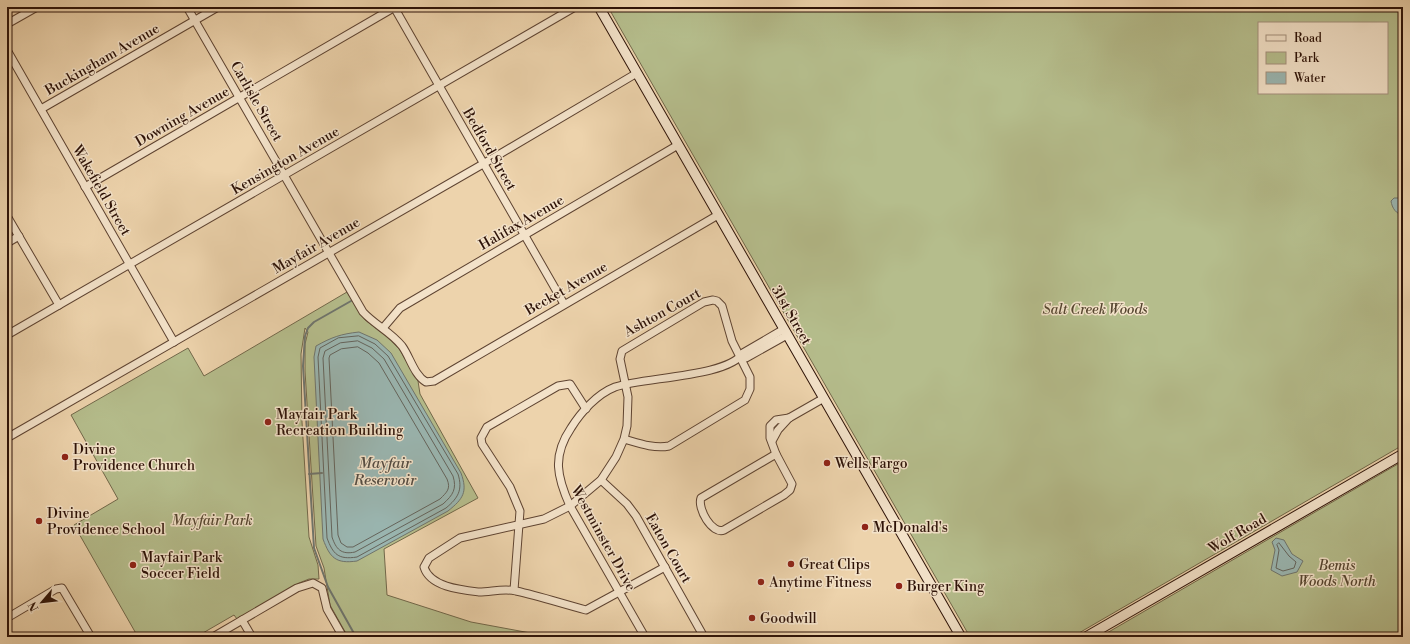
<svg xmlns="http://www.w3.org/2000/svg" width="1410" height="644" font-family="'Libre Bodoni',serif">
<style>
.green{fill:#b5bd8c;stroke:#72684a;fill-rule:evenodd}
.water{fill:#9ab6b1;stroke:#6f756d}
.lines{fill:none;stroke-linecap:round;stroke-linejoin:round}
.shore{stroke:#64645c;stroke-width:1}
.stream{stroke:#6f756d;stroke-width:2}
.street-casing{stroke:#5e4331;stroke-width:9}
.secondary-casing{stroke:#2e1308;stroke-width:11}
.street{stroke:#f3e2c9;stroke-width:7}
.secondary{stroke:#f3e2c9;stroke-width:9}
.poi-dot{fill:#8f2418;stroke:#f3e2c9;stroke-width:1.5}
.labels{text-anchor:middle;stroke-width:3;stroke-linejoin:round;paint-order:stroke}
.street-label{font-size:14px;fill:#2e1308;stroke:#f3e2c9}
.park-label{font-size:14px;font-style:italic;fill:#564630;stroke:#f3e2c9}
.poi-label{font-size:14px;fill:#2e1308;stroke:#f3e2c9;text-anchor:start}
.water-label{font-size:15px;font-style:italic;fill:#544c43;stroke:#f3e2c9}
</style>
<rect width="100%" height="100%" fill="#edd3ac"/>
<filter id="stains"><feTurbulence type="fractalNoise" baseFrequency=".005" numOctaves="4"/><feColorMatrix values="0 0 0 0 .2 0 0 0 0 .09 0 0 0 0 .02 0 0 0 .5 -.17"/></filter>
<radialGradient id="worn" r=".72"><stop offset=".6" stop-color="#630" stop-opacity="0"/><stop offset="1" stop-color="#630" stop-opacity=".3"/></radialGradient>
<g class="green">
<path d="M608,7H1403V445L1072,637H970ZM1259,23H1387V93H1259Z"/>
<polygon points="347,292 365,320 388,337 400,350 418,381 420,394 478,498 384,549 387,595 471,622 552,637 348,637 330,605 324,568 316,546 305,371 305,344 308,332 305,328 301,354 302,422 309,537 318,565 319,579 309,579 299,583 237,619 234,615 196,637 138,637 74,525 118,499 71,415 188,348 204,376"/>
<polygon points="1403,461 1403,637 1100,637"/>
</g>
<g class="water">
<path d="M1394,198H1403V215C1396,214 1392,208 1391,201Z"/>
<path d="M359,332L377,340L391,353L461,473C468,492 463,499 448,511L357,561C336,564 330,558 323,539L314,357L316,346C332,337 341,334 359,332Z"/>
<polygon points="1276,538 1284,540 1292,554 1303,561 1297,572 1282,576 1271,570 1275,550 1272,542"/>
</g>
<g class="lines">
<g class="shore">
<path d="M359,336L375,344L388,356L458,474C463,490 458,498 446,508L357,557C338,560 333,554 327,538L318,357L320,348L338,338Z"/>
<path d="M358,341L372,348L384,359L453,476C457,489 453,495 443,504L355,552C341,555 336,549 332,537L323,358L325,351L340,343Z"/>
<path d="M358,347L368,353L379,363L447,479C451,489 447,492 440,499L353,547H347L341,543L338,535L329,358L330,355L341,349Z"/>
<polygon points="1279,543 1289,556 1296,562 1294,568 1283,571 1276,568 1279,550 1277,545"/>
</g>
<g class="stream">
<polyline points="351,301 314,322 308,328 305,336 303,366 314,548 328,587 356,637"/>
<polyline points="309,474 322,473"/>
</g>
<g class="street-casing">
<g id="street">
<path d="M187,7L363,312C375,325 391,332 402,346C410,357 414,375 426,382L434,381L718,215"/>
<polyline points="394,7 564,304"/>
<polyline points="7,24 37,7"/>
<polyline points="7,50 174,342"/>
<polyline points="41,109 218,7"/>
<polyline points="85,187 395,7"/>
<polyline points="7,216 59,305"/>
<polyline points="7,243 19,236"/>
<polyline points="383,328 400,308 678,145"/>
<polyline points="7,335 575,7"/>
<polyline points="740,358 746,358 787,335"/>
<polyline points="7,438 483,164 637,73"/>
<path d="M624,439C638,443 654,449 669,446L745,400L750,389V377L732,341L722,306L717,301L713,300L704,302L622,351L620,359L628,397L627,426L624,439L616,457L601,480L570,506L544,519L460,538L429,558L424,567C430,587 461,590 479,592C491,592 504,588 516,591C539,596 563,604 586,610L665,567"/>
<polyline points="772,441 778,430 789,418 824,398"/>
<path d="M776,454L792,484L790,490L784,495L724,530C712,535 697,508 701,498Z"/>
<polyline points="776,454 770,438 770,426 776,420 789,418"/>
<polyline points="601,480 627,504 636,516 704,637"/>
<polyline points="514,590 520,511 510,487 482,444 481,438 487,427 558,386 570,384 586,409"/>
<polyline points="7,618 56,589 62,588 91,637"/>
<polyline points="242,620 252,637"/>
<polyline points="213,637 297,588 313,583 322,588 327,609 343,637"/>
<path d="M645,637L570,506C557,477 552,456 571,428C581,412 597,394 615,387C644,377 728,377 743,353L784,329"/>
</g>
</g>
<g class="secondary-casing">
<g id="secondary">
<polyline points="599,7 961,637"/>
<polyline points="1086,637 1403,454"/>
</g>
</g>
<use href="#street" class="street"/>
<use href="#secondary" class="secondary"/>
</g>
<g class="poi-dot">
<circle cx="268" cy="422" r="4"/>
<circle cx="65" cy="457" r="4"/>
<circle cx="827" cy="463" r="4"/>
<circle cx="39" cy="521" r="4"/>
<circle cx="865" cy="527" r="4"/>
<circle cx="791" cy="564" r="4"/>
<circle cx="133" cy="565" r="4"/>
<circle cx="761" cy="582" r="4"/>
<circle cx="899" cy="586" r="4"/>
<circle cx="752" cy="618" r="4"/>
</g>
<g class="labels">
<g class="street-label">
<text transform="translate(102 59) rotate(-30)" y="5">Buckingham Avenue</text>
<text transform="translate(257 101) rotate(60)" y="5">Carlisle Street</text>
<text transform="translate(182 116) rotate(-30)" y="5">Downing Avenue</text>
<text transform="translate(490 149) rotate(60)" y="5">Bedford Street</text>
<text transform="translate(285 160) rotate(-30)" y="5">Kensington Avenue</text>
<text transform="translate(102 190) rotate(60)" y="5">Wakefield Street</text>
<text transform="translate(521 222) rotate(-30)" y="5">Halifax Avenue</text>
<text transform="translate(316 245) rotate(-30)" y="5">Mayfair Avenue</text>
<text transform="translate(566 288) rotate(-30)" y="5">Becket Avenue</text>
<text transform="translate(662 312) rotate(-29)" y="5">Ashton Court</text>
<text transform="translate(792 315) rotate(60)" y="5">31st Street</text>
<text transform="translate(1237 533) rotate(-30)" y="5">Wolf Road</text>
<text transform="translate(604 538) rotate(61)" y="5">Westminster Drive</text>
<text transform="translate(669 548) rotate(60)" y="5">Eaton Court</text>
</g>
<g class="park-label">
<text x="1095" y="314">Salt Creek Woods</text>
<text x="212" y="525">Mayfair Park</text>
<text x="1337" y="570">Bemis<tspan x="1337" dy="16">Woods North</tspan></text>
</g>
<g class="poi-label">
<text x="276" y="419">Mayfair Park<tspan x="276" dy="16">Recreation Building</tspan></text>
<text x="73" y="454">Divine<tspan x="73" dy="16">Providence Church</tspan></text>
<text x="835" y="468">Wells Fargo</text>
<text x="47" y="518">Divine<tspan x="47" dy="16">Providence School</tspan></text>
<text x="873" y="532">McDonald's</text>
<text x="141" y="562">Mayfair Park<tspan x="141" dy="16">Soccer Field</tspan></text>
<text x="799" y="569">Great Clips</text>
<text x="769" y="587">Anytime Fitness</text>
<text x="907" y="591">Burger King</text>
<text x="760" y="623">Goodwill</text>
</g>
<g class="water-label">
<text x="385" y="468">Mayfair<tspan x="385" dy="17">Reservoir</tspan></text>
</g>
</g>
<rect width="1410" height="644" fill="none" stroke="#edd3ac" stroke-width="24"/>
<rect x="8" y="8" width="1394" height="628" fill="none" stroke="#2e1308" stroke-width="2"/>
<rect x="12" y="12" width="1386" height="620" fill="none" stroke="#2e1308"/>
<rect x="1258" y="22" width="130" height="72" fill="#f3e2c9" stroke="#a48f7c"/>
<rect x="1266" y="35" width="20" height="6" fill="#f3e2c9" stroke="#a48f7c"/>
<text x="1294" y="42" font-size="12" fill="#2e1308">Road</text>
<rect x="1266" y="52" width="20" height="12" fill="#b5bd8c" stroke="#a48f7c"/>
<text x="1294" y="62" font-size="12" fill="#2e1308">Park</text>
<rect x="1266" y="72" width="20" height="12" fill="#9ab6b1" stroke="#a48f7c"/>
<text x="1294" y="82" font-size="12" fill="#2e1308">Water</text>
<g transform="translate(42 602) rotate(242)" stroke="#f3e2c9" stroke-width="3" paint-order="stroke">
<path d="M0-3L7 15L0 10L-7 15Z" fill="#2e1308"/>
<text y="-6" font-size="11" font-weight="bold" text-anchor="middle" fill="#2e1308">N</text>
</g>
<rect width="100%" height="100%" filter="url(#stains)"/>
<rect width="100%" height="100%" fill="url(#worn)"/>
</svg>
